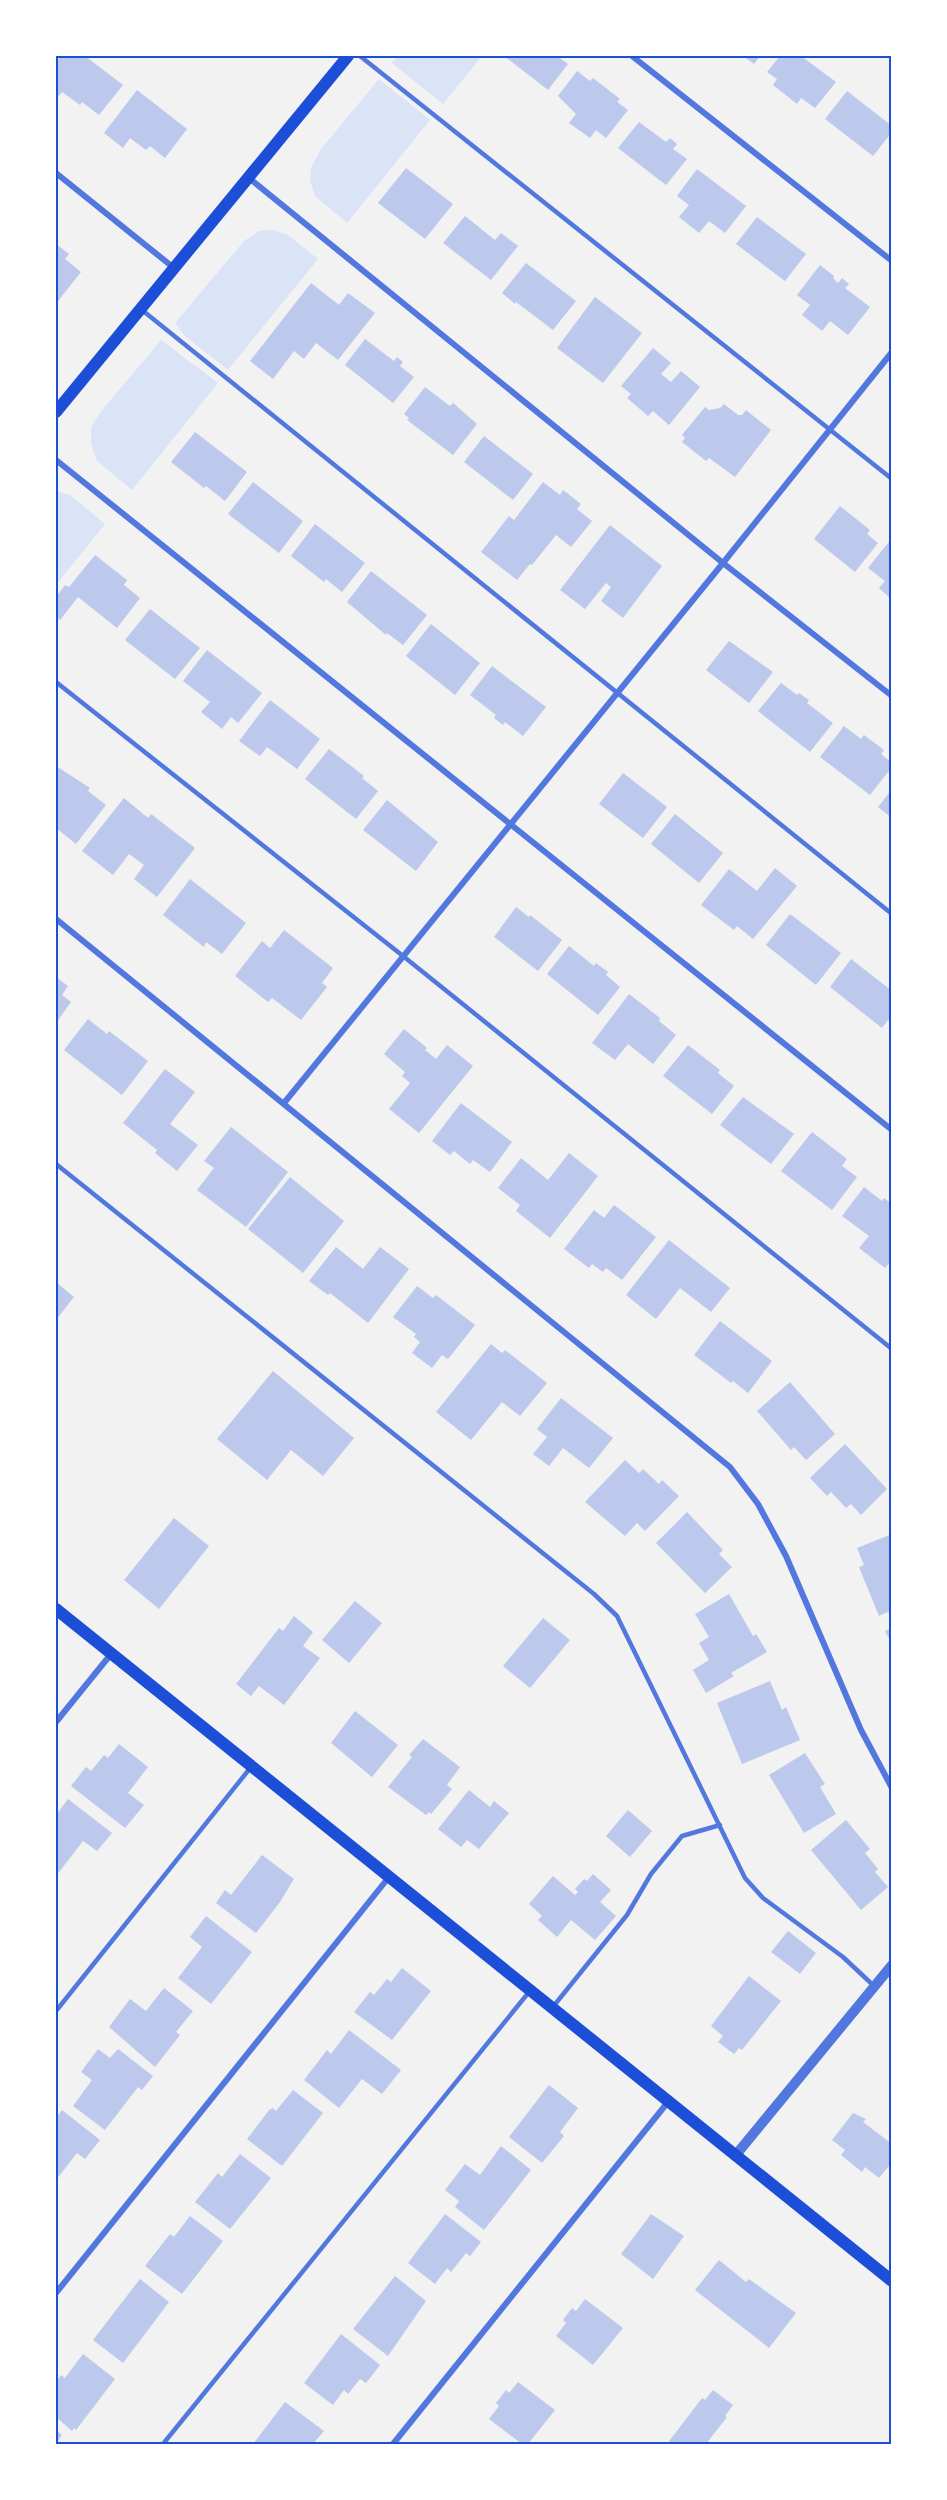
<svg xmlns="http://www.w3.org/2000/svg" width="947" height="2500" font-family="'Asap Condensed',sans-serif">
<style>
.green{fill:#dbe4f7}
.building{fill:#bdc9ec}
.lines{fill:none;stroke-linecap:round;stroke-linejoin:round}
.service{stroke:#5277de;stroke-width:4.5}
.minor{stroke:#5277de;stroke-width:6}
.tertiary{stroke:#5277de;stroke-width:10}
.secondary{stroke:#1d4ed8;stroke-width:12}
.neatline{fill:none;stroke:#1d4ed8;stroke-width:2}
</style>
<rect width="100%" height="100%" fill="#f2f2f2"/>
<g class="green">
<polygon points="398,56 482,56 443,104 392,63"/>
<polygon points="379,79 430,120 347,223 315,196 310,181 311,168 321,149"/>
<polygon points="273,230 288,235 318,259 228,370 185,336 175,323 244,241 259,231"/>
<polygon points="161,340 218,383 132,490 97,461 91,444 91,428 99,414"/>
<polygon points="56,491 70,495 105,524 56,585"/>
</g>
<g class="building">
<polygon points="61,56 85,56 123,85 99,115 82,102 80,105 62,92 58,97 56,94 56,63"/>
<polygon points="504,56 557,56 568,64 548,90"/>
<polygon points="743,56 760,56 754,64"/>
<polygon points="780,56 801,56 836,82 815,108 801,98 797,104 773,85 777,79 767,72"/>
<polygon points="577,71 590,81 593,78 620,99 617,102 628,110 606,138 596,130 590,138 569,123 576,114 558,96"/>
<polygon points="137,90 187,129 165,158 150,146 146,150 130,138 123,148 104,133"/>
<polygon points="847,91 892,126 892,132 873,156 825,119"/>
<polygon points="639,122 666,142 670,138 677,144 673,149 687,159 666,185 618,148"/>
<polygon points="406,168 453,204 425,239 378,203"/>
<polygon points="697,169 746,206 725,233 709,221 699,233 679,217 689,205 677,196"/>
<polygon points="465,216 495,240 501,233 518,246 491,280 443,243"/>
<polygon points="757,217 806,254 785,281 736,244"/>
<polygon points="56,244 69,254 65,259 81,272 58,301 56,299"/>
<polygon points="526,263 576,301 553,330 516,302 515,304 502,293"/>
<polygon points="820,265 834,276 833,278 838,283 842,278 849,284 845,288 870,307 848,335 830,321 822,331 802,315 810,305 797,295"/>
<polygon points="311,283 339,305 348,293 375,313 338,360 316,343 304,359 294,351 273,379 250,361"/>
<polygon points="595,297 642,333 603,383 557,348"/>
<polygon points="365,339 394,361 397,357 403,362 400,366 414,377 393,403 345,365"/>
<polygon points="653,348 671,363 661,374 671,382 681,371 700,387 669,425 653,411 648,416 627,398 631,394 621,386"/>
<polygon points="425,387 450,406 453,403 477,424 453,455 407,420 409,418 404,414"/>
<polygon points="724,404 738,415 742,415 746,410 771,430 735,477 709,458 706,461 682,442 685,438 682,435 705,407 709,410 720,408"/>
<polygon points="195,432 247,472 225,501 206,486 204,488 171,462"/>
<polygon points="484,436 533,474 513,500 464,462"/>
<polygon points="253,482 303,521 279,553 228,514"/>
<polygon points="543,482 560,495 563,490 581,504 577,509 592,521 571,547 556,535 532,565 530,564 517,580 481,552 509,516 514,520"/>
<polygon points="840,506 870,530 867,534 878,543 855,572 814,539"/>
<polygon points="315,524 365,563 342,592 326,579 324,582 291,556"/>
<polygon points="610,525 662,566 623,618 601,601 611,587 606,583 585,609 560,590"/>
<polygon points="892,538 892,600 879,588 885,581 868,568"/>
<polygon points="95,555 127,580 124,585 140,598 117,628 78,597 60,620 56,616 56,597 65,585 69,587"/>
<polygon points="371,571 427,615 403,645 387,633 386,635 347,602"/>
<polygon points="150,609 200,648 175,679 125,640"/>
<polygon points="431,624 480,663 455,695 406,656"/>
<polygon points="729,641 773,672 749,703 706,670"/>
<polygon points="207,650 262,693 238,723 231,717 222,729 201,712 210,702 183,681"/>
<polygon points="492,666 546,707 523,736 505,722 503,725 494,718 496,715 470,695"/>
<polygon points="781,683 797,695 799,693 809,700 807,703 833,723 810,752 758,711"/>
<polygon points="270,700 320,739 297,769 267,747 260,756 239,741"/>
<polygon points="844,726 861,739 864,735 884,750 881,754 892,763 892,767 870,795 820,757"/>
<polygon points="329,749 364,776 362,778 378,791 356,819 305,779"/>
<polygon points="56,766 90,788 88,791 106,805 76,844 56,828"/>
<polygon points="623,773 667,807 643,838 599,804"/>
<polygon points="892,789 892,818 878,807"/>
<polygon points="124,798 148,818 151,814 195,848 157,897 134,879 144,865 129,854 113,875 82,851"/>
<polygon points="387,800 438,842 416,871 363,830"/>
<polygon points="675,814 723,853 699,883 651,844"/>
<polygon points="775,868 797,886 753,939 737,926 734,930 701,905 729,869 757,891"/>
<polygon points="190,879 246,923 222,954 206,942 204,947 163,915"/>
<polygon points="516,907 529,917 530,915 562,940 538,971 494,937"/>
<polygon points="790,914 841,953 816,985 766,945"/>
<polygon points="284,930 333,968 322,983 327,987 301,1020 272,998 268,1002 235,976 262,941 270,948"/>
<polygon points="569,946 594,966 596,963 608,972 606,975 620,987 598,1015 547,974"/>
<polygon points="851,959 892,991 892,1015 882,1028 830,987"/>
<polygon points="56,977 68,986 62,995 71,1002 56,1023"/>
<polygon points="629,994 660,1018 659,1021 676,1035 653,1064 628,1044 615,1060 592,1043"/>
<polygon points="88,1019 107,1034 109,1031 148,1061 122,1095 64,1050"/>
<polygon points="404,1029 427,1048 425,1050 436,1059 447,1045 473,1066 419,1133 389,1109 410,1083 402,1076 405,1072 384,1054"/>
<polygon points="688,1045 720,1070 718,1073 734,1086 712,1114 663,1076"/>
<polygon points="165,1069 195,1092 170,1124 198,1145 177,1171 155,1153 157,1150 123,1123"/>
<polygon points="743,1097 794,1134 771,1164 720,1125"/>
<polygon points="461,1103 512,1142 490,1172 473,1160 470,1164 454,1151 450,1155 432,1141"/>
<polygon points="231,1127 288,1172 246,1227 197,1190 214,1168 204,1161"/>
<polygon points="812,1132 847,1159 842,1166 857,1177 832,1210 781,1171"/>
<polygon points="569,1153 598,1176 550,1238 516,1211 520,1205 498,1188 521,1158 548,1180"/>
<polygon points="290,1177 344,1221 303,1273 248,1229"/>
<polygon points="864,1187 882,1201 884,1198 892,1204 892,1260 885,1268 859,1248 869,1236 842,1216"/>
<polygon points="614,1205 656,1237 622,1280 606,1268 603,1272 592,1264 589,1268 564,1249 594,1210 604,1218"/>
<polygon points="669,1240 730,1288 711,1312 680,1288 656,1319 626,1295"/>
<polygon points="336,1247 363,1269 380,1247 409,1269 368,1323 330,1293 328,1295 309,1281"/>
<polygon points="56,1282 74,1297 56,1320"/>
<polygon points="417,1286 433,1298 436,1295 475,1325 448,1359 442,1355 432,1368 412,1353 420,1342 414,1337 416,1334 393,1317"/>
<polygon points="720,1321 772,1361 748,1393 733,1381 731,1383 694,1355"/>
<polygon points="491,1344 502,1353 505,1350 547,1383 520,1416 502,1402 471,1440 436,1412"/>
<polygon points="273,1371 354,1438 323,1476 291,1450 267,1480 217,1439"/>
<polygon points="790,1382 835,1434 806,1460 794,1447 791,1450 757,1411"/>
<polygon points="561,1398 613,1438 589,1468 563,1448 549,1466 533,1454 547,1437 537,1429"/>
<polygon points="845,1444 887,1489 861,1515 851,1504 846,1508 831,1492 827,1496 810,1478"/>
<polygon points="625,1460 639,1473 643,1469 659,1484 662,1480 679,1496 645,1531 637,1523 625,1536 585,1502"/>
<polygon points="687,1512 723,1550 719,1554 732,1567 705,1593 656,1543"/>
<polygon points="174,1518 209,1546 159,1609 124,1580"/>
<polygon points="892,1534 892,1610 879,1616 859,1567 864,1565 857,1548"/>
<polygon points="729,1594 753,1636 756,1634 767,1652 731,1673 734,1676 706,1693 693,1670 709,1660 699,1643 709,1637 695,1614"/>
<polygon points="355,1601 382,1623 349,1663 322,1640"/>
<polygon points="294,1616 313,1632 303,1646 320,1658 284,1705 259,1686 251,1696 236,1684 279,1628 283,1631"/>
<polygon points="543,1618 570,1640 530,1688 503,1666"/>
<polygon points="892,1628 892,1644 885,1631"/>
<polygon points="770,1681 782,1710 786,1707 800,1740 742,1764 717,1703"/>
<polygon points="355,1711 398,1745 372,1777 331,1743"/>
<polygon points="423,1739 460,1767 447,1785 452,1789 431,1814 429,1812 426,1815 388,1787 412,1757 409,1755"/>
<polygon points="119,1744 148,1767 128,1793 144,1805 125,1828 71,1786 86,1767 91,1771 104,1755 108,1758"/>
<polygon points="805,1753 825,1784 820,1787 836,1814 804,1833 769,1775"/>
<polygon points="469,1790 490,1807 494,1801 509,1813 479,1849 467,1840 461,1847 438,1829"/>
<polygon points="68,1799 112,1833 97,1851 83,1841 56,1876 56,1815"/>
<polygon points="628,1810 652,1831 630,1857 606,1836"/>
<polygon points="846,1820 870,1849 865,1853 878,1869 875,1872 888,1887 861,1910 811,1850"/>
<polygon points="262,1855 294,1879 280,1902 256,1933 216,1903 225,1890 231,1895"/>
<polygon points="593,1874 611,1890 600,1902 616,1916 595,1940 571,1920 557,1937 538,1920 542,1916 529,1904 553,1876 575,1895 578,1892 575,1889 584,1879 587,1881"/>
<polygon points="206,1916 252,1952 211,2004 178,1978 202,1947 190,1937"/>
<polygon points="788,1931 816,1953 800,1974 771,1952"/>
<polygon points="402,1968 431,1991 392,2040 354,2012 370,1992 374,1995 387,1979 391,1982"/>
<polygon points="749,1976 781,2001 742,2050 739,2048 734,2054 718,2042 723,2036 711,2026"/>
<polygon points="164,1988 193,2011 176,2032 180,2035 155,2067 109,2027 130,1999 146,2011"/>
<polygon points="349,2030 401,2070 382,2094 362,2079 339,2108 304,2080 327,2050 331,2054"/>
<polygon points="98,2049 110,2058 118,2049 153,2076 142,2090 138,2087 105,2130 73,2106 92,2080 81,2072"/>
<polygon points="549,2085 578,2108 560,2132 564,2136 542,2163 509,2137"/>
<polygon points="293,2090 323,2113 282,2166 247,2139 269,2110 273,2108 276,2111"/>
<polygon points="62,2110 100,2140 85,2159 77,2153 56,2180 56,2118"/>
<polygon points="853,2113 866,2119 863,2122 892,2144 892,2162 879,2178 865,2167 862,2172 841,2155 845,2150 832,2140"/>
<polygon points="501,2146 531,2170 484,2230 455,2207 459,2201 445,2190 465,2164 480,2175"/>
<polygon points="240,2154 271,2178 230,2229 195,2202 218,2173 222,2177"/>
<polygon points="445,2214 481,2242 470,2256 466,2253 451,2272 447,2268 435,2284 408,2263"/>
<polygon points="651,2214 684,2236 653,2279 621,2254"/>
<polygon points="190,2216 223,2241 182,2294 145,2266 170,2234 174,2237"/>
<polygon points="719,2260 746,2282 749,2279 796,2313 769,2348 695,2290"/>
<polygon points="395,2276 426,2301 388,2356 353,2329"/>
<polygon points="140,2279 169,2302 123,2363 93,2340"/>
<polygon points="585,2299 623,2328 593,2365 556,2336 566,2323 563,2320 572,2308 576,2311"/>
<polygon points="341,2334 380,2365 366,2383 360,2379 348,2394 344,2390 333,2405 304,2383"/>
<polygon points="83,2354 115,2379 76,2430 74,2428 72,2431 56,2417 56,2382 61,2375 65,2378"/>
<polygon points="518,2382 555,2410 528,2444 522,2444 489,2419 499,2406 496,2403 506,2390 509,2393"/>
<polygon points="713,2390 733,2405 725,2416 727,2417 706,2444 667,2444 702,2398 705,2400"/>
<polygon points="285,2402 324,2431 313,2444 253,2444"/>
<polygon points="56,2430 62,2435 56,2444"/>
</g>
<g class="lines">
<g class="service">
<polyline points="360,56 892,479"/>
<polyline points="142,310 892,914"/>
<polyline points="56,682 403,956 892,1349"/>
<polyline points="56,1164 594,1594 617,1616 745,1878 763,1898 843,1957 874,1986"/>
<polyline points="552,2008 627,1915 651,1874 682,1836 720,1825"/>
<polyline points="56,2011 251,1767"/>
<polyline points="163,2444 529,1992"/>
</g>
<g class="minor">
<polyline points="632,56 892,261"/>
<polyline points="56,173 174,268"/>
<polyline points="249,178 723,563 892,696"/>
<polyline points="56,460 892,1130"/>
<polyline points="56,919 730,1467 758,1504 786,1556 861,1730 892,1788"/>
<polyline points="284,1103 723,563 892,352"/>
<polyline points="56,1722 111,1654"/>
<polyline points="56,2293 389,1877"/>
<polyline points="393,2444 668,2102"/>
</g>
<polyline class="tertiary" points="735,2156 892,1965"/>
<g class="secondary">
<polyline points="56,412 348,56"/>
<polyline points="56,1609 892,2281"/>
</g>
</g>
<rect width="947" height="2500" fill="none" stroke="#ffffff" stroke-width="114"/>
<rect x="57" y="57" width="833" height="2386" class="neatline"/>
</svg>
